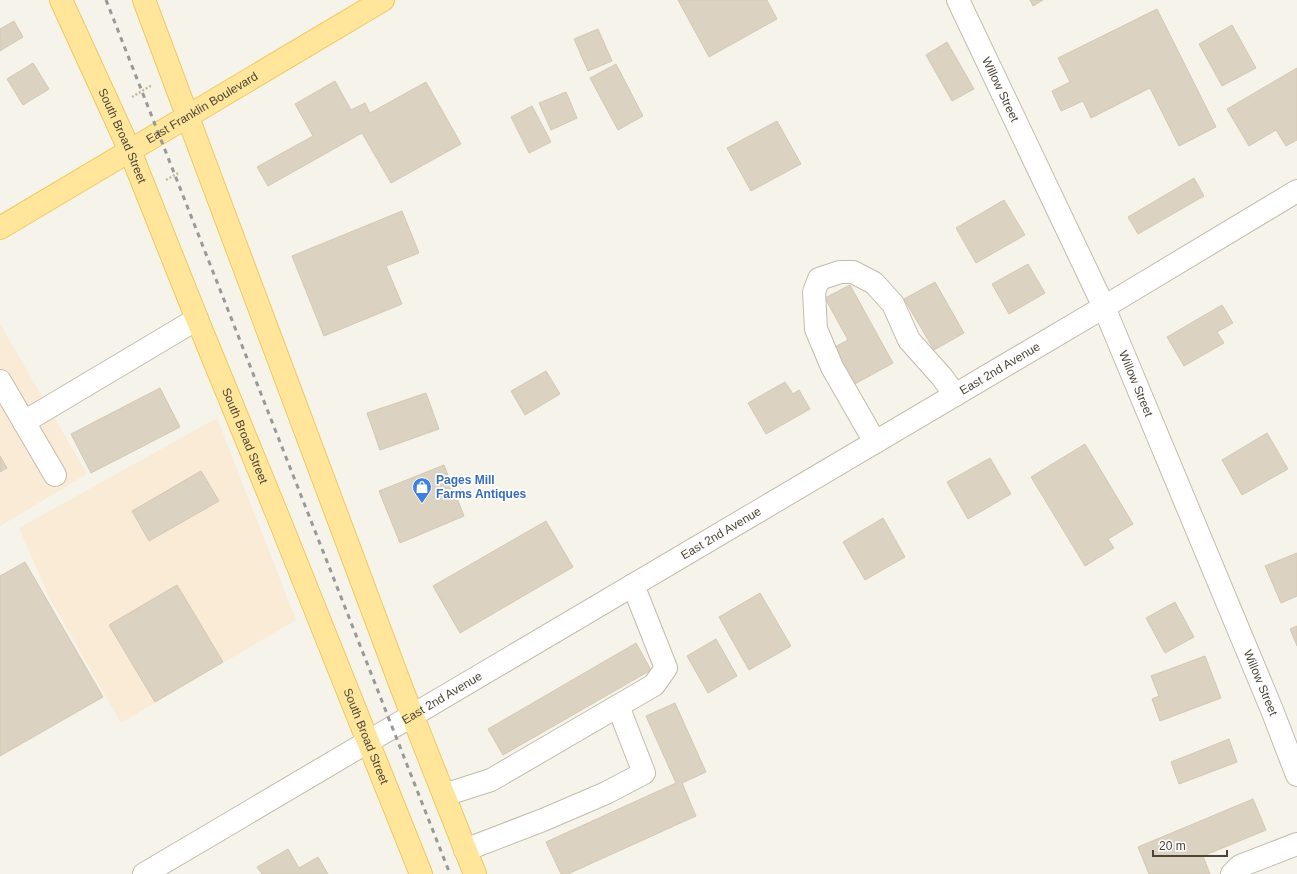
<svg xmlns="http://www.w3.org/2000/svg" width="1297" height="874" font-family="Arial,sans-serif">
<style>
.commercial{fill:#f9ebd5}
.building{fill:#dcd2c1;stroke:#d4c8b1}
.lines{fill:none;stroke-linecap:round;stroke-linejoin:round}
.minor-casing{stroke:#c3bcac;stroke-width:24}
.major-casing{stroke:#eec960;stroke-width:24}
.path{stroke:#c6b89c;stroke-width:2.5;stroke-dasharray:2 2;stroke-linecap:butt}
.minor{stroke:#fff;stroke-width:22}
.major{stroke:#ffe69a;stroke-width:22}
.rail{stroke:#999;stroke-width:3;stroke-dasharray:5 5;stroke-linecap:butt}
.labels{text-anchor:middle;stroke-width:3.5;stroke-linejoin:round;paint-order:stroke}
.street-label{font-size:12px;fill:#4b4437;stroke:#fff}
.shop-label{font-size:12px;font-weight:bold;fill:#366cbe;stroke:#fff;text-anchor:start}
</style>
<rect width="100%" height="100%" fill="#f6f3ea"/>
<g class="commercial">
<polygon points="0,324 87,474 0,526"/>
<polygon points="217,418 296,620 121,723 49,597 19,528"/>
</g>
<g class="building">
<polygon points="678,0 767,0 777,19 709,57"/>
<polygon points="1030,0 1043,0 1033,6"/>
<polygon points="1157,9 1216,127 1179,146 1150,88 1091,118 1083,101 1061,111 1052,91 1070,82 1058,58"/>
<polygon points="14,21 23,37 0,51 0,29"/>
<polygon points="1232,25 1256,68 1222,86 1199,44"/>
<polygon points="598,29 612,61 588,71 574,39"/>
<polygon points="947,42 974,89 952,101 926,55"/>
<polygon points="33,63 49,89 23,105 7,79"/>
<polygon points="616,64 643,116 618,130 590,78"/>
<polygon points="1297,68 1297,140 1286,146 1276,130 1249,146 1227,109"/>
<polygon points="335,81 351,110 365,103 370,113 426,82 461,144 391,183 362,133 268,186 257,167 313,136 295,104"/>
<polygon points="566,92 577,118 551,130 539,103"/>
<polygon points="532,106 551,142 529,153 511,117"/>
<polygon points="777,121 801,164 751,191 727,148"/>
<polygon points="1194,178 1204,196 1138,234 1128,217"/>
<polygon points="1004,200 1025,235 976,263 956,228"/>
<polygon points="402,211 419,253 386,266 402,304 324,336 292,256"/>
<polygon points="1028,264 1045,293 1009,314 992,284"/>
<polygon points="935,282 964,333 934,350 904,299"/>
<polygon points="850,285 893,363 853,385 833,348 848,340 825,298"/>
<polygon points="1222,305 1233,323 1217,332 1224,343 1184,366 1167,337"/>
<polygon points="546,371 560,394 525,415 511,391"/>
<polygon points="785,382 793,394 799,390 810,409 766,434 748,403"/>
<polygon points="160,388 180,427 91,473 71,434"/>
<polygon points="426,393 439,429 380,450 367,413"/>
<polygon points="1267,433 1288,469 1242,495 1222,460"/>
<polygon points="1085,444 1133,524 1108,539 1114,548 1085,566 1031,477"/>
<polygon points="0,456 7,468 0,472"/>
<polygon points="990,458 1011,494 968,519 947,482"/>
<polygon points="444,465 464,516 400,543 379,491"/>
<polygon points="201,471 219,501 149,541 132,511"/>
<polygon points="883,518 905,557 865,580 843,542"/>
<polygon points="546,521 573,567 460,633 433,586"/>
<polygon points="1297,553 1297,596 1281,603 1265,566"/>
<polygon points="25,562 103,697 0,756 0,576"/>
<polygon points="177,585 223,662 155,702 109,625"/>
<polygon points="760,593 791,646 749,670 719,617"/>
<polygon points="1175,602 1194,637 1165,653 1146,618"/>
<polygon points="1297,626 1297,646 1290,629"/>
<polygon points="716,639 737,676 708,693 687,656"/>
<polygon points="636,643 651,670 503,755 488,729"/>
<polygon points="1205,656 1221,698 1160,721 1152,699 1159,696 1151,676"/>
<polygon points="675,703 706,772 682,783 696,816 568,874 561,874 546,842 676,783 646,716"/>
<polygon points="1229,739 1237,762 1179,784 1171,762"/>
<polygon points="1253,799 1266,830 1203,856 1210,874 1149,874 1138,847"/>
<polygon points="288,849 299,868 318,857 328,874 262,874 257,867"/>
</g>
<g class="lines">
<g class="minor-casing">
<g id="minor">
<path id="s1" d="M958,0L1104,307L1272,710L1297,775"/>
<polyline points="0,381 55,475"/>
<polyline points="24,422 197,319"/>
<polyline points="875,442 832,367 816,329 814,292 819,279 840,272 853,272 874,283 893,304 909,340 942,377 955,395"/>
<polyline points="444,795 491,780 654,685 666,668 633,585"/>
<polyline points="465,850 543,820 606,793 644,773 618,706"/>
<path id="s2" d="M144,874L1104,307L1297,191"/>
<polyline points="1232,874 1240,866 1297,844"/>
</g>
</g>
<g class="major-casing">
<g id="major">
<path id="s3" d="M61,0L130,151L197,319L279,519L421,874"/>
<polyline points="144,0 402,689 475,874"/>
<path id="s4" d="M0,228L383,0"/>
</g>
</g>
<g class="path">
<polyline points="132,97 152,85"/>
<polyline points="166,180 180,172"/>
</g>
<use href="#minor" class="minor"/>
<use href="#major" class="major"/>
<polyline class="rail" points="106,0 450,874"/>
</g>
<defs>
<g id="shop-pin" transform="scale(1)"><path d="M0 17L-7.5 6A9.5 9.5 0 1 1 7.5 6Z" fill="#3f7fe0" stroke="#fff"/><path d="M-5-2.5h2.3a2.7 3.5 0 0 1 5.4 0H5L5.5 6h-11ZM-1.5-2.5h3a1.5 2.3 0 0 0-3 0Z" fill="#fff"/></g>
</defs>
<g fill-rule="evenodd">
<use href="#shop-pin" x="422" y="487"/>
</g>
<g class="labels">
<g class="street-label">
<text dy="4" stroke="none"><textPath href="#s1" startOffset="99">Willow Street</textPath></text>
<text dy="4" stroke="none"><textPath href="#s4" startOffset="235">East Franklin Boulevard</textPath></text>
<text dy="4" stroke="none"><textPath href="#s3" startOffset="149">South Broad Street</textPath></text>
<text dy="4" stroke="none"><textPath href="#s2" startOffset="994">East 2nd Avenue</textPath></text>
<text dy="4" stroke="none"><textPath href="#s1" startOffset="423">Willow Street</textPath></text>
<text dy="4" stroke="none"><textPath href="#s3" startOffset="473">South Broad Street</textPath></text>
<text dy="4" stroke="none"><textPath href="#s2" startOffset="670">East 2nd Avenue</textPath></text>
<text dy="4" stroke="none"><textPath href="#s1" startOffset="747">Willow Street</textPath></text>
<text dy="4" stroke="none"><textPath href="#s2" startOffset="346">East 2nd Avenue</textPath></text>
<text dy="4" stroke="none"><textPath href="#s3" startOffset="797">South Broad Street</textPath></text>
</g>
<g class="shop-label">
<text x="436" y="484">Pages Mill<tspan x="436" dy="14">Farms Antiques</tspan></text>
</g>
</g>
<path d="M1153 850v6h74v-6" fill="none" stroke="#4b4437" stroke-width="2"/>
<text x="1159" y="850" font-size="12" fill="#4b4437" stroke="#ffffff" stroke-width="3" paint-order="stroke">20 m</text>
</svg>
